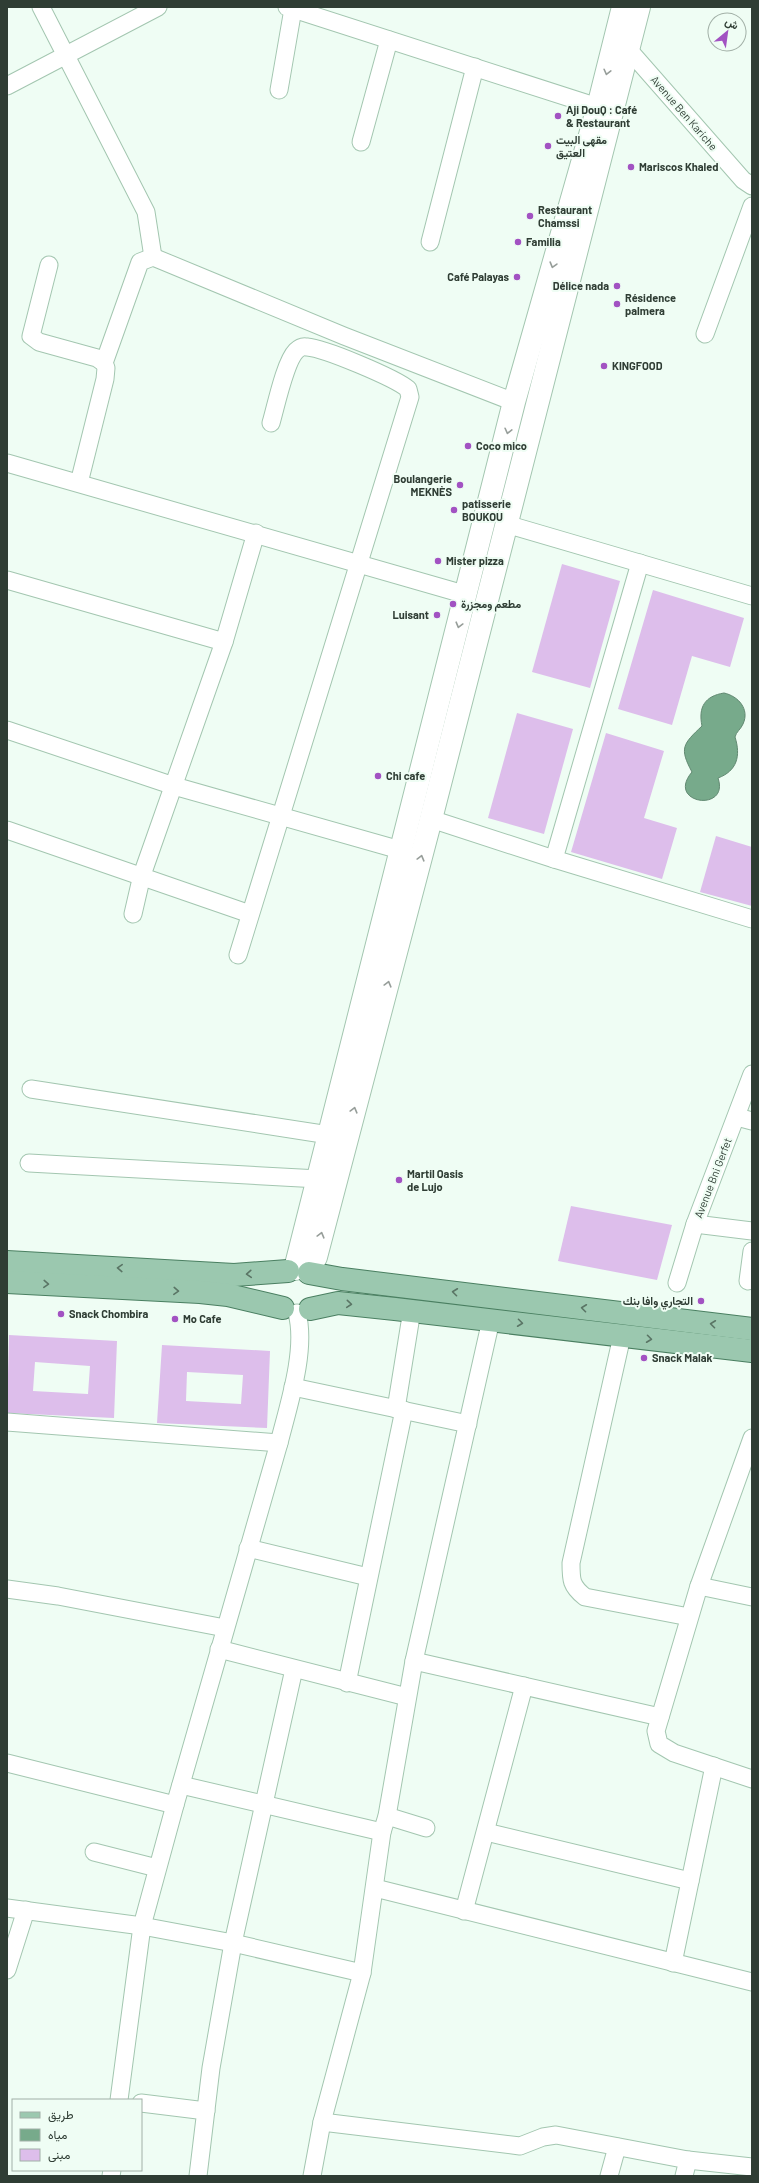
<svg xmlns="http://www.w3.org/2000/svg" width="759" height="2183" font-family="Barlow,Vazirmatn,sans-serif">
<style>
.water{fill:#77aa8b;stroke:#618971}
.building{fill:#ddbeeb;fill-rule:evenodd}
.lines{fill:none;stroke-linecap:round;stroke-linejoin:round}
.minor-casing{stroke:#a3c6b0;stroke-width:19}
.tertiary-casing{stroke:#a3c6b0;stroke-width:24}
.primary-casing{stroke:#4a7f61;stroke-width:24}
.minor{stroke:#fff;stroke-width:17}
.tertiary{stroke:#fff;stroke-width:22}
.primary{stroke:#9bc8af;stroke-width:22}
.oneway{stroke:#979e9a}
.oneway2{stroke:#5a7565}
.poi-dot{fill:#a252c2;stroke:#effdf4;stroke-width:1.5}
.labels{text-anchor:middle;stroke-width:4;stroke-linejoin:round;paint-order:stroke}
.poi-label{font-size:11px;font-weight:bold;fill:#2f3d34;stroke:#effdf4;text-anchor:start}
.street-label{font-size:11px;fill:#2f3d34;stroke:#effdf4}
</style>
<rect width="100%" height="100%" fill="#effdf4"/>
<path class="water" d="M724,693C738,696 750,709 743,724C741,729 736,732 735,737C741,756 737,771 718,778C730,813 665,804 692,772C679,748 683,744 702,726C698,707 705,696 724,693Z"/>
<g class="building">
<polygon points="562,564 620,581 590,688 532,672"/>
<polygon points="653,590 744,618 730,667 692,656 672,725 618,709"/>
<polygon points="517,713 573,729 544,834 488,818"/>
<polygon points="606,733 664,751 644,818 677,828 662,879 571,852"/>
<polygon points="716,836 752,847 752,906 700,892"/>
<polygon points="571,1206 672,1225 657,1280 558,1261"/>
<path d="M9,1335L117,1341L114,1418L7,1413ZM35,1362L90,1366L88,1394L33,1391Z"/>
<path d="M162,1345L270,1351L267,1428L157,1423ZM187,1372L243,1375L241,1404L186,1401Z"/>
</g>
<g class="lines">
<g class="minor-casing">
<g id="minor">
<polyline points="41,7 146,212 153,257"/>
<polyline points="287,7 598,107"/>
<polyline points="620,46 628,49 743,180 752,186"/>
<polyline points="7,86 158,7"/>
<polyline points="279,90 293,9"/>
<polyline points="361,142 389,40"/>
<polyline points="430,242 475,67"/>
<polyline points="49,265 31,336 39,342 97,358 104,363 106,368 105,379 79,483"/>
<polyline points="705,334 752,206"/>
<polyline points="104,363 140,262 153,257 344,336 514,402"/>
<polyline points="7,463 467,595"/>
<polyline points="506,524 752,596"/>
<polyline points="7,580 224,642"/>
<polyline points="7,730 174,786 400,850"/>
<polyline points="431,819 554,859 752,919"/>
<polyline points="7,830 250,914"/>
<polyline points="554,859 640,563"/>
<polyline points="133,914 142,875 224,642 256,533"/>
<path d="M238,955L410,397L408,389C395,378 324,348 307,347C303,346 299,348 296,351C285,362 276,406 271,423"/>
<polyline points="31,1089 329,1135"/>
<polyline points="737,1117 752,1121"/>
<polyline points="29,1163 319,1179"/>
<polyline points="695,1224 752,1231"/>
<polyline points="748,1281 752,1251"/>
<polyline points="677,1283 695,1224 752,1074"/>
<path d="M622,1336L571,1563C571,1580 571,1586 585,1597L689,1617"/>
<polyline points="293,1387 468,1424"/>
<polyline points="396,1409 412,1310"/>
<polyline points="7,1422 279,1443"/>
<polyline points="752,1438 699,1586 656,1731 659,1744 674,1753 752,1779"/>
<polyline points="248,1548 368,1577"/>
<polyline points="699,1586 752,1597"/>
<polyline points="7,1589 58,1596 225,1628"/>
<polyline points="219,1649 407,1697"/>
<polyline points="414,1661 660,1717"/>
<polyline points="347,1683 404,1410"/>
<polyline points="7,1763 175,1805"/>
<polyline points="181,1785 382,1832"/>
<polyline points="387,1816 426,1828"/>
<polyline points="486,1832 690,1881"/>
<polyline points="94,1852 157,1868"/>
<polyline points="375,1888 752,1982"/>
<polyline points="7,1908 142,1926 233,1943 362,1973"/>
<polyline points="464,1911 524,1686"/>
<polyline points="673,1963 714,1766"/>
<polyline points="7,1970 26,1910"/>
<path d="M119,2100L142,1926L175,1805L279,1443C288,1407 307,1350 297,1313"/>
<polyline points="141,2103 206,2111"/>
<polyline points="322,2122 520,2146 543,2137 556,2135 688,2160 752,2167"/>
<polyline points="111,2176 112,2170"/>
<polyline points="198,2176 211,2068 233,1943 294,1669"/>
<polyline points="312,2176 322,2122 362,1973 382,1832 387,1816 414,1661 491,1320"/>
<polyline points="609,2176 617,2147"/>
<polyline points="684,2176 688,2160"/>
</g>
</g>
<g class="tertiary-casing">
<g id="tertiary">
<polyline points="295,1269 514,402 598,107 623,7"/>
<polyline points="308,1272 316,1257 431,819 639,7"/>
</g>
</g>
<g class="primary-casing">
<g id="primary">
<polyline points="7,1262 234,1275 288,1271"/>
<polyline points="309,1273 342,1279 752,1329"/>
<polyline points="7,1282 200,1292 228,1295 283,1308"/>
<polyline points="310,1309 338,1303 395,1309 752,1351"/>
</g>
</g>
<use href="#minor" class="minor"/>
<use href="#tertiary" class="tertiary"/>
<use href="#primary" class="primary"/>
</g>
<defs><path id="oneway-chevron" d="M-2-3.5L2.5 0L-2 3.5" fill="none" stroke-width="1.6" stroke-linecap="round" stroke-linejoin="round"/></defs>
<g class="oneway">
<use href="#oneway-chevron" transform="translate(607 72) rotate(104)"/>
<use href="#oneway-chevron" transform="translate(553 265) rotate(106)"/>
<use href="#oneway-chevron" transform="translate(508 431) rotate(104)"/>
<use href="#oneway-chevron" transform="translate(459 625) rotate(105)"/>
<use href="#oneway-chevron" transform="translate(421 858) rotate(-75)"/>
<use href="#oneway-chevron" transform="translate(388 984) rotate(-75)"/>
<use href="#oneway-chevron" transform="translate(354 1110) rotate(-75)"/>
<use href="#oneway-chevron" transform="translate(321 1235) rotate(-75)"/>
</g>
<g class="oneway2">
<use href="#oneway-chevron" transform="translate(120 1268) rotate(-177)"/>
<use href="#oneway-chevron" transform="translate(249 1274) rotate(176)"/>
<use href="#oneway-chevron" transform="translate(46 1284) rotate(3)"/>
<use href="#oneway-chevron" transform="translate(176 1291) rotate(3)"/>
<use href="#oneway-chevron" transform="translate(455 1292) rotate(-173)"/>
<use href="#oneway-chevron" transform="translate(349 1304) rotate(5)"/>
<use href="#oneway-chevron" transform="translate(584 1308) rotate(-173)"/>
<use href="#oneway-chevron" transform="translate(520 1323) rotate(7)"/>
<use href="#oneway-chevron" transform="translate(713 1324) rotate(-173)"/>
<use href="#oneway-chevron" transform="translate(649 1339) rotate(7)"/>
</g>
<g class="poi-dot">
<circle cx="558" cy="116" r="4"/>
<circle cx="548" cy="146" r="4"/>
<circle cx="631" cy="167" r="4"/>
<circle cx="530" cy="216" r="4"/>
<circle cx="518" cy="242" r="4"/>
<circle cx="517" cy="277" r="4"/>
<circle cx="617" cy="286" r="4"/>
<circle cx="617" cy="304" r="4"/>
<circle cx="604" cy="366" r="4"/>
<circle cx="468" cy="446" r="4"/>
<circle cx="460" cy="485" r="4"/>
<circle cx="454" cy="510" r="4"/>
<circle cx="438" cy="561" r="4"/>
<circle cx="453" cy="604" r="4"/>
<circle cx="437" cy="615" r="4"/>
<circle cx="378" cy="776" r="4"/>
<circle cx="399" cy="1180" r="4"/>
<circle cx="701" cy="1301" r="4"/>
<circle cx="61" cy="1314" r="4"/>
<circle cx="175" cy="1319" r="4"/>
<circle cx="644" cy="1358" r="4"/>
</g>
<g class="labels">
<g class="poi-label">
<text x="566" y="114">Aji DouQ : Café<tspan x="566" dy="13">&amp; Restaurant</tspan></text>
<text x="556" y="144">مقهى البيت<tspan x="556" dy="13">العتيق</tspan></text>
<text x="639" y="171">Mariscos Khaled</text>
<text x="538" y="214">Restaurant<tspan x="538" dy="13">Chamssi</tspan></text>
<text x="526" y="246">Familia</text>
<text x="509" y="281" text-anchor="end">Café Palayas</text>
<text x="609" y="290" text-anchor="end">Délice nada</text>
<text x="625" y="302">Résidence<tspan x="625" dy="13">palmera</tspan></text>
<text x="612" y="370">KINGFOOD</text>
<text x="476" y="450">Coco mico</text>
<text x="452" y="483" text-anchor="end">Boulangerie<tspan x="452" dy="13">MEKNÈS</tspan></text>
<text x="462" y="508">patisserie<tspan x="462" dy="13">BOUKOU</tspan></text>
<text x="446" y="565">Mister pizza</text>
<text x="461" y="608">مطعم ومجزرة</text>
<text x="429" y="619" text-anchor="end">Luisant</text>
<text x="386" y="780">Chi cafe</text>
<text x="407" y="1178">Martil Oasis<tspan x="407" dy="13">de Lujo</tspan></text>
<text x="693" y="1305" text-anchor="end">التجاري وافا بنك</text>
<text x="69" y="1318">Snack Chombira</text>
<text x="183" y="1323">Mo Cafe</text>
<text x="652" y="1362">Snack Malak</text>
</g>
<g class="street-label">
<text transform="translate(684 113) rotate(49)" y="4">Avenue Ben Kariche</text>
<text transform="translate(713 1178) rotate(-69)" y="4">Avenue Bni Gerfet</text>
</g>
</g>
<rect width="759" height="2183" fill="none" stroke="#2f3d34" stroke-width="16"/>
<rect x="12" y="2099" width="130" height="72" fill="#effdf4" stroke="#a2b0a7"/>
<rect x="20" y="2112" width="20" height="6" fill="#9bc8af" stroke="#a2b0a7"/>
<text x="48" y="2119" font-size="12" fill="#2f3d34">طريق</text>
<rect x="20" y="2129" width="20" height="12" fill="#77aa8b" stroke="#a2b0a7"/>
<text x="48" y="2139" font-size="12" fill="#2f3d34">مياه</text>
<rect x="20" y="2149" width="20" height="12" fill="#ddbeeb" stroke="#a2b0a7"/>
<text x="48" y="2159" font-size="12" fill="#2f3d34">مبنى</text>
<g transform="translate(727 32) rotate(29)"><circle r="19" fill="#effdf4" stroke="#a2b0a7"/>
<path d="M0-3L7 15L0 10L-7 15Z" fill="#a252c2"/>
<text y="-6" font-size="11" font-weight="bold" text-anchor="middle" fill="#2f3d34">ش</text>
</g>
</svg>
